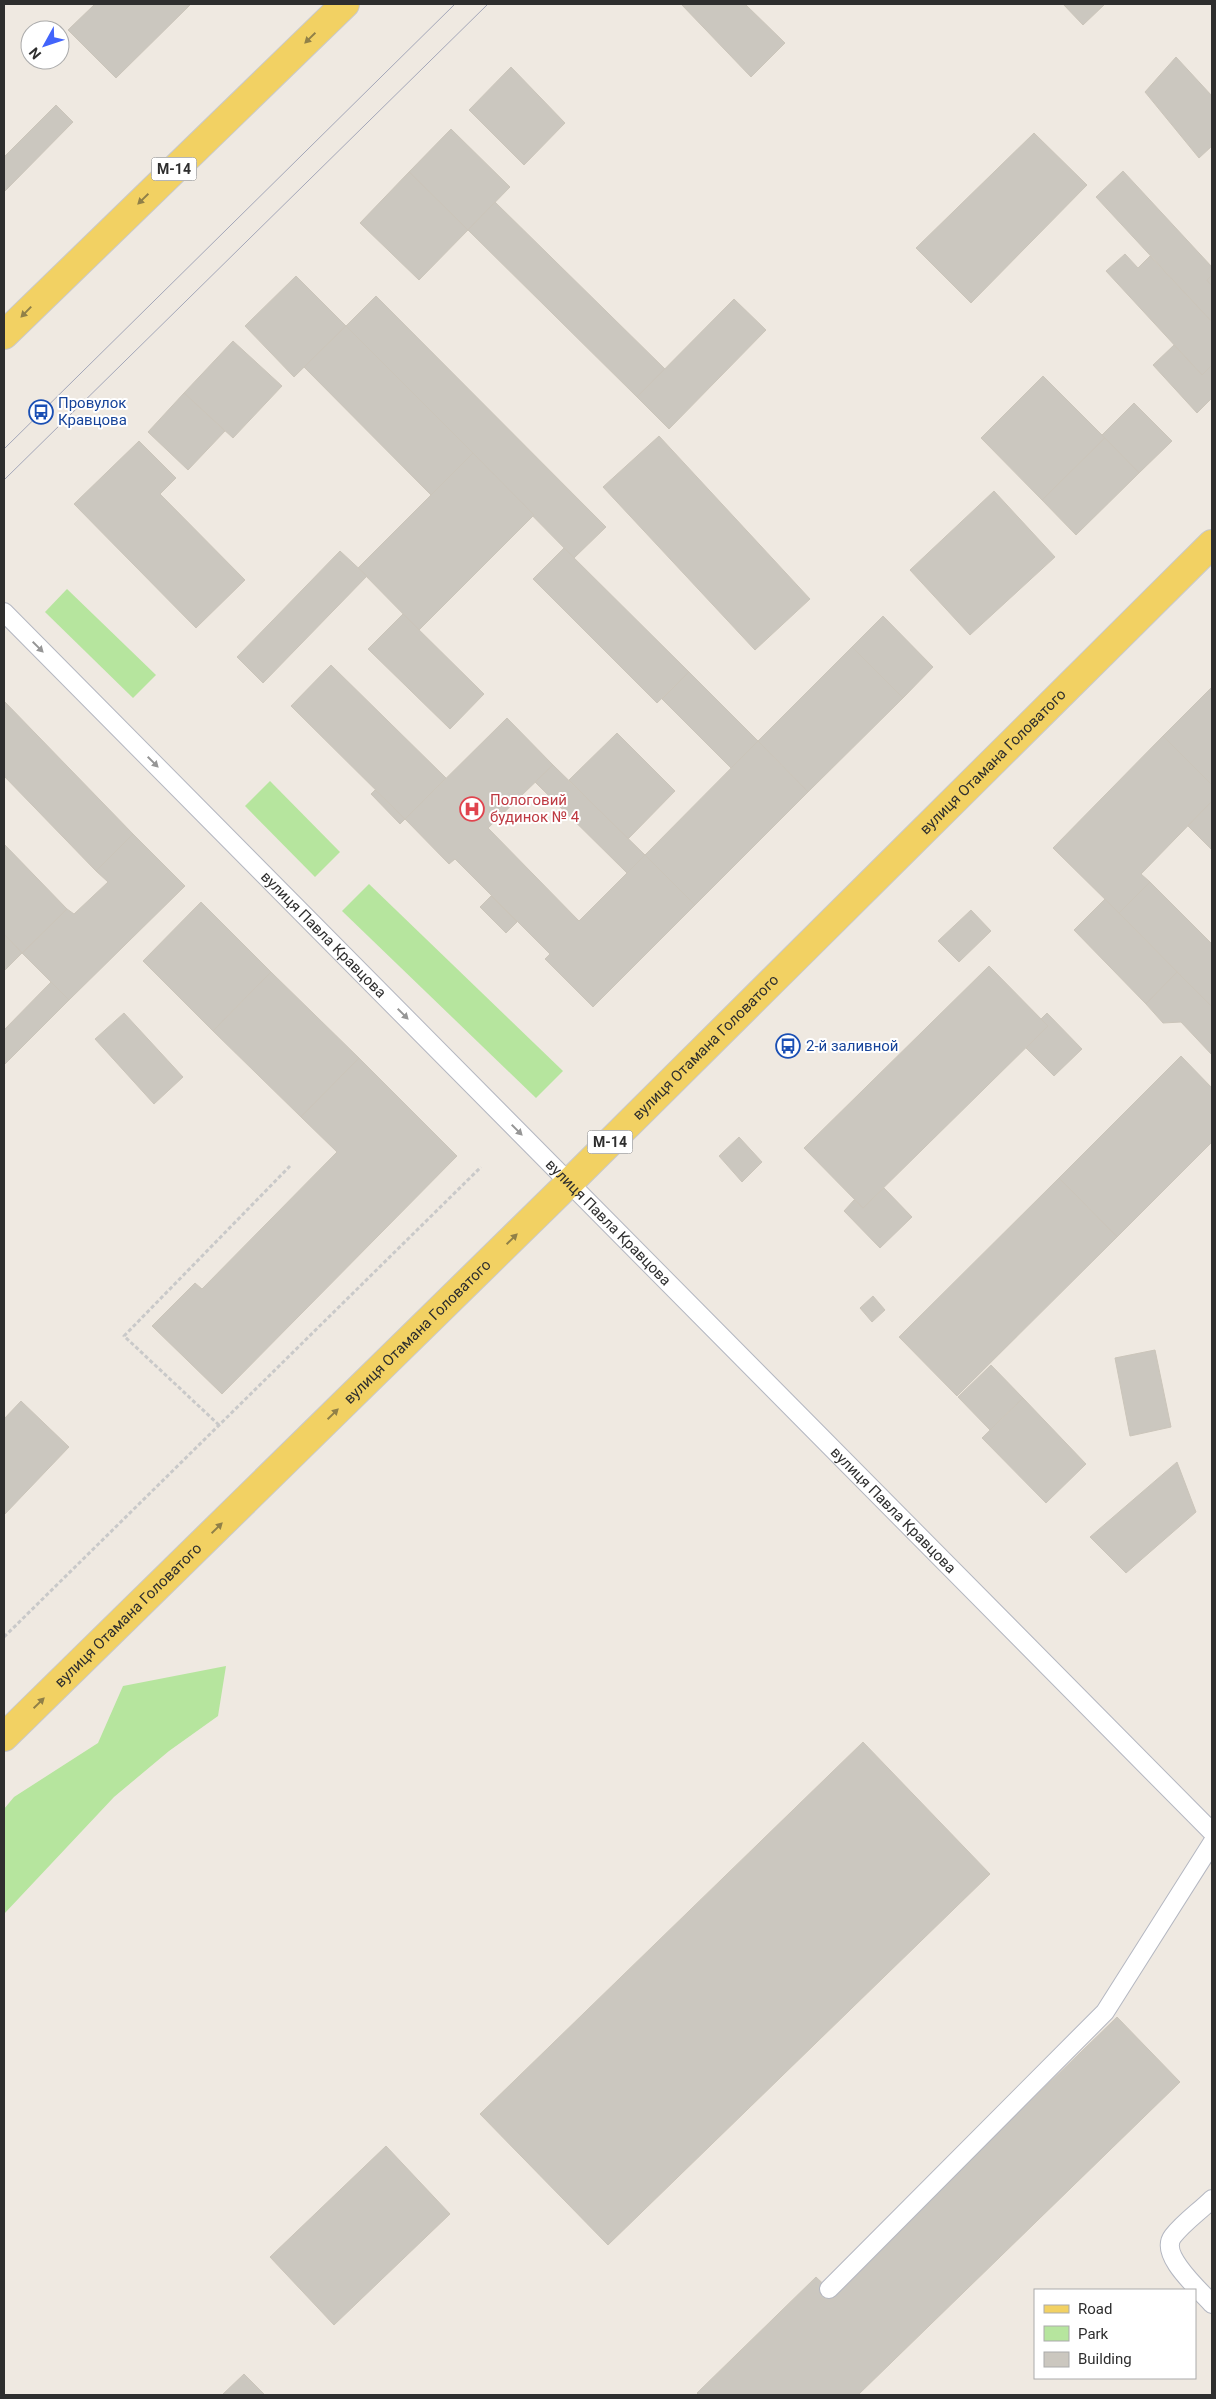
<svg xmlns="http://www.w3.org/2000/svg" width="1216" height="2399" font-family="Roboto,sans-serif">
<style>
.green{fill:#b6e59e}
.building{fill:#cbc7bf;stroke:#cbc5ba}
.lines{fill:none;stroke-linecap:round;stroke-linejoin:round}
.lane-casing{stroke:#b4b7c1;stroke-width:20}
.primary-casing{stroke:#c9c9c9;stroke-width:30}
.path{stroke:#c9c9c9;stroke-width:3;stroke-dasharray:4 2.5;stroke-linecap:butt}
.lane{stroke:#fff;stroke-width:18}
.primary{stroke:#f2d163;stroke-width:28}
.tram{stroke:#a3a6b8;stroke-width:1}
.oneway{fill:#908048}
.oneway2{fill:#969696}
.labels{text-anchor:middle;stroke-width:4;stroke-linejoin:round;paint-order:stroke}
.shield{fill:#fff;stroke:#6d6d6d;stroke-width:1}
.shield-label{font-size:14px;font-weight:bold;fill:#2e2e2e}
.transit-label{font-size:15px;fill:#164399;stroke:#fff;text-anchor:start}
.street-label{font-size:15px;fill:#2e2e2e;stroke:#fff}
.health-label{font-size:15px;fill:#be3a42;stroke:#fff;text-anchor:start}
</style>
<rect width="100%" height="100%" fill="#efe9e1"/>
<g class="green">
<polygon points="67,589 156,675 133,698 45,612"/>
<polygon points="270,781 340,852 315,877 245,806"/>
<polygon points="369,884 563,1071 536,1098 342,911"/>
<polygon points="226,1666 218,1716 169,1751 114,1797 4,1914 4,1809 14,1797 98,1743 123,1686"/>
</g>
<g class="building">
<polygon points="95,4 191,4 116,78 68,30"/>
<polygon points="681,4 745,4 785,43 751,77"/>
<polygon points="1063,4 1105,4 1083,25"/>
<polygon points="1176,57 1212,96 1212,146 1199,158 1145,92"/>
<polygon points="511,67 565,123 524,165 469,110"/>
<polygon points="56,105 73,122 4,192 4,157"/>
<polygon points="451,129 510,187 468,230 409,172"/>
<polygon points="1034,133 1087,185 971,303 916,248"/>
<polygon points="1123,171 1212,267 1212,275 1207,280 1212,286 1212,322 1096,197"/>
<polygon points="409,172 468,230 419,280 360,223"/>
<polygon points="495,202 665,369 637,397 468,230"/>
<polygon points="1125,254 1138,268 1150,256 1212,322 1212,365 1202,375 1106,271"/>
<polygon points="1212,275 1212,286 1207,280"/>
<polygon points="296,276 346,326 294,377 245,326"/>
<polygon points="376,296 606,527 574,558 346,326"/>
<polygon points="734,299 766,330 669,429 637,397"/>
<polygon points="346,326 473,453 431,495 304,367"/>
<polygon points="233,341 282,386 233,438 184,393"/>
<polygon points="1174,345 1202,375 1212,365 1212,398 1197,413 1153,365"/>
<polygon points="1043,376 1105,438 1042,500 981,438"/>
<polygon points="184,393 225,431 188,470 148,432"/>
<polygon points="1134,403 1172,441 1139,473 1102,435"/>
<polygon points="659,436 810,599 755,650 603,487"/>
<polygon points="1105,438 1139,473 1076,535 1042,500"/>
<polygon points="139,441 176,478 160,494 245,580 196,628 74,504"/>
<polygon points="473,453 534,515 419,630 358,568"/>
<polygon points="994,491 1055,557 970,635 910,570"/>
<polygon points="564,548 689,672 657,703 533,579"/>
<polygon points="340,551 367,576 263,683 237,657"/>
<polygon points="403,614 484,694 450,729 368,649"/>
<polygon points="883,616 933,667 903,698 852,647"/>
<polygon points="852,647 903,698 808,792 758,741"/>
<polygon points="331,665 446,778 405,819 291,706"/>
<polygon points="689,672 758,741 731,768 662,699"/>
<polygon points="1212,687 1212,785 1163,736"/>
<polygon points="4,701 133,834 96,871 4,776"/>
<polygon points="507,718 553,765 488,828 579,921 645,855 695,905 593,1007 545,959 550,954 455,859 449,864 405,819"/>
<polygon points="617,733 675,791 628,839 569,780"/>
<polygon points="1163,736 1212,785 1212,801 1141,874 1150,882 1119,913 1053,848"/>
<polygon points="758,741 808,792 695,905 645,855"/>
<polygon points="553,765 645,855 627,873 535,782"/>
<polygon points="375,790 405,819 400,824 371,794"/>
<polygon points="1212,801 1212,850 1188,826"/>
<polygon points="133,834 185,886 69,1000 22,953 67,909 74,914 108,882 96,871"/>
<polygon points="4,844 67,909 22,953 4,934"/>
<polygon points="1150,882 1212,944 1212,1007 1119,913"/>
<polygon points="491,896 517,922 506,933 480,907"/>
<polygon points="1105,899 1177,972 1146,1004 1074,930"/>
<polygon points="201,902 271,972 213,1031 143,961"/>
<polygon points="971,910 991,931 959,962 938,941"/>
<polygon points="4,934 22,953 4,971"/>
<polygon points="989,966 1048,1026 863,1208 804,1148"/>
<polygon points="271,972 359,1058 301,1117 213,1031"/>
<polygon points="1177,972 1212,1007 1212,1055 1181,1022 1163,1023 1146,1004"/>
<polygon points="51,982 69,1000 4,1065 4,1030"/>
<polygon points="124,1013 183,1077 154,1104 95,1039"/>
<polygon points="1047,1013 1082,1049 1054,1076 1026,1048 1048,1026 1041,1019"/>
<polygon points="1181,1056 1212,1088 1212,1142 1117,1237 1059,1178"/>
<polygon points="359,1058 457,1156 222,1394 152,1326 195,1283 202,1289 337,1152 301,1117"/>
<polygon points="739,1137 762,1162 742,1182 719,1156"/>
<polygon points="1059,1178 1117,1237 957,1396 899,1337"/>
<polygon points="884,1188 912,1217 880,1248 844,1211 854,1200 863,1208"/>
<polygon points="873,1296 885,1310 872,1322 860,1308"/>
<polygon points="1155,1350 1171,1427 1130,1436 1115,1358"/>
<polygon points="991,1365 1023,1398 990,1430 958,1397"/>
<polygon points="1023,1398 1086,1464 1046,1503 982,1438"/>
<polygon points="21,1401 69,1447 4,1515 4,1419"/>
<polygon points="1177,1462 1196,1512 1126,1573 1090,1537"/>
<polygon points="863,1742 990,1874 608,2245 480,2114"/>
<polygon points="1117,2017 1180,2082 858,2395 699,2395 697,2393 816,2277 833,2293"/>
<polygon points="386,2146 450,2214 334,2325 270,2257"/>
<polygon points="244,2374 265,2395 222,2395"/>
</g>
<g class="lines">
<g class="lane-casing">
<g id="lane">
<path id="s1" d="M4,612L1212,1832"/>
<path d="M1212,2199C1200,2211 1184,2222 1173,2236C1158,2255 1200,2290 1212,2304"/>
<polyline points="829,2289 1105,2012 1212,1843"/>
</g>
</g>
<g class="primary-casing">
<g id="primary">
<polyline points="4,335 345,4"/>
<path id="s2" d="M4,1737L569,1183L1212,544"/>
</g>
</g>
<g class="path">
<polyline points="219,1425 124,1336 290,1166"/>
<polyline points="4,1637 481,1167"/>
</g>
<use href="#lane" class="lane"/>
<use href="#primary" class="primary"/>
<g class="tram">
<polyline points="4,449 455,4"/>
<polyline points="4,480 488,4"/>
</g>
</g>
<defs><path id="oneway-solid" d="M-6-.8H1V-3.2L6.5 0L1 3.2V.8H-6Z" transform="scale(1.25)"/></defs>
<g class="oneway">
<use href="#oneway-solid" transform="translate(310 38) rotate(136)"/>
<use href="#oneway-solid" transform="translate(143 199) rotate(136)"/>
<use href="#oneway-solid" transform="translate(26 312) rotate(134)"/>
<use href="#oneway-solid" transform="translate(512 1239) rotate(-44)"/>
<use href="#oneway-solid" transform="translate(333 1414) rotate(-44)"/>
<use href="#oneway-solid" transform="translate(217 1528) rotate(-44)"/>
<use href="#oneway-solid" transform="translate(39 1703) rotate(-44)"/>
</g>
<g class="oneway2">
<use href="#oneway-solid" transform="translate(38 647) rotate(45)"/>
<use href="#oneway-solid" transform="translate(153 762) rotate(45)"/>
<use href="#oneway-solid" transform="translate(403 1014) rotate(45)"/>
<use href="#oneway-solid" transform="translate(517 1130) rotate(45)"/>
</g>
<defs>
<g id="bus-ring" transform="scale(1.25)"><circle r="9.5" fill="#fff" stroke="#1a4fb4" stroke-width="1.5"/><path d="M-5-6H5V4H4V6H2V4H-2V6H-4V4H-5ZM-3.5-4V0h7V-4ZM-3.5 1.2v1.5H-2V1.2ZM2 1.2v1.5H3.5V1.2Z" fill="#1a4fb4"/></g>
<g id="hospital-ring" transform="scale(1.25)"><circle r="9.5" fill="#fff" stroke="#e0444e" stroke-width="1.5"/><path d="M-5-5h3v3.5h4V-5h3V5h-3V1.5h-4V5h-3Z" fill="#e0444e"/></g>
</defs>
<g fill-rule="evenodd">
<use href="#bus-ring" x="41" y="412"/>
<use href="#hospital-ring" x="472" y="809"/>
<use href="#bus-ring" x="788" y="1046"/>
</g>
<g class="labels">
<g class="shield">
<rect x="151.5" y="157.5" width="45" height="23" rx="4"/>
<rect x="587.5" y="1130.5" width="45" height="23" rx="4"/>
</g>
<g class="shield-label">
<text x="174" y="174">М-14</text>
<text x="610" y="1147">М-14</text>
</g>
<g class="transit-label">
<text x="58" y="408">Провулок<tspan x="58" dy="17">Кравцова</tspan></text>
<text x="806" y="1051">2-й заливной</text>
</g>
<g class="street-label">
<text dy="5" stroke="none"><textPath href="#s2" startOffset="1389">вулиця Отамана Головатого</textPath></text>
<text dy="5" stroke="none"><textPath href="#s1" startOffset="454">вулиця Павла Кравцова</textPath></text>
<text dy="5" stroke="none"><textPath href="#s2" startOffset="984">вулиця Отамана Головатого</textPath></text>
<text dy="5" stroke="none"><textPath href="#s1" startOffset="859">вулиця Павла Кравцова</textPath></text>
<text dy="5" stroke="none"><textPath href="#s2" startOffset="579">вулиця Отамана Головатого</textPath></text>
<text dy="5" stroke="none"><textPath href="#s1" startOffset="1264">вулиця Павла Кравцова</textPath></text>
<text dy="5" stroke="none"><textPath href="#s2" startOffset="174">вулиця Отамана Головатого</textPath></text>
</g>
<g class="health-label">
<text x="490" y="805">Пологовий<tspan x="490" dy="17">будинок № 4</tspan></text>
</g>
</g>
<rect width="1216" height="2399" fill="none" stroke="#2e2e2e" stroke-width="10"/>
<rect x="1034" y="2289" width="162" height="90" fill="#ffffff" stroke="#ababab"/>
<rect x="1044" y="2305" width="25" height="8" fill="#f2d163" stroke="#ababab"/>
<text x="1078" y="2314" font-size="15" fill="#2e2e2e">Road</text>
<rect x="1044" y="2326" width="25" height="15" fill="#b6e59e" stroke="#ababab"/>
<text x="1078" y="2339" font-size="15" fill="#2e2e2e">Park</text>
<rect x="1044" y="2352" width="25" height="15" fill="#cbc7bf" stroke="#ababab"/>
<text x="1078" y="2364" font-size="15" fill="#2e2e2e">Building</text>
<g transform="translate(45 45) rotate(230)"><circle r="24" fill="#ffffff" stroke="#ababab"/>
<path d="M0-4L9 19L0 12L-9 19Z" fill="#4264fb"/>
<text y="-8" font-size="14" font-weight="bold" text-anchor="middle" fill="#2e2e2e">N</text>
</g>
</svg>
